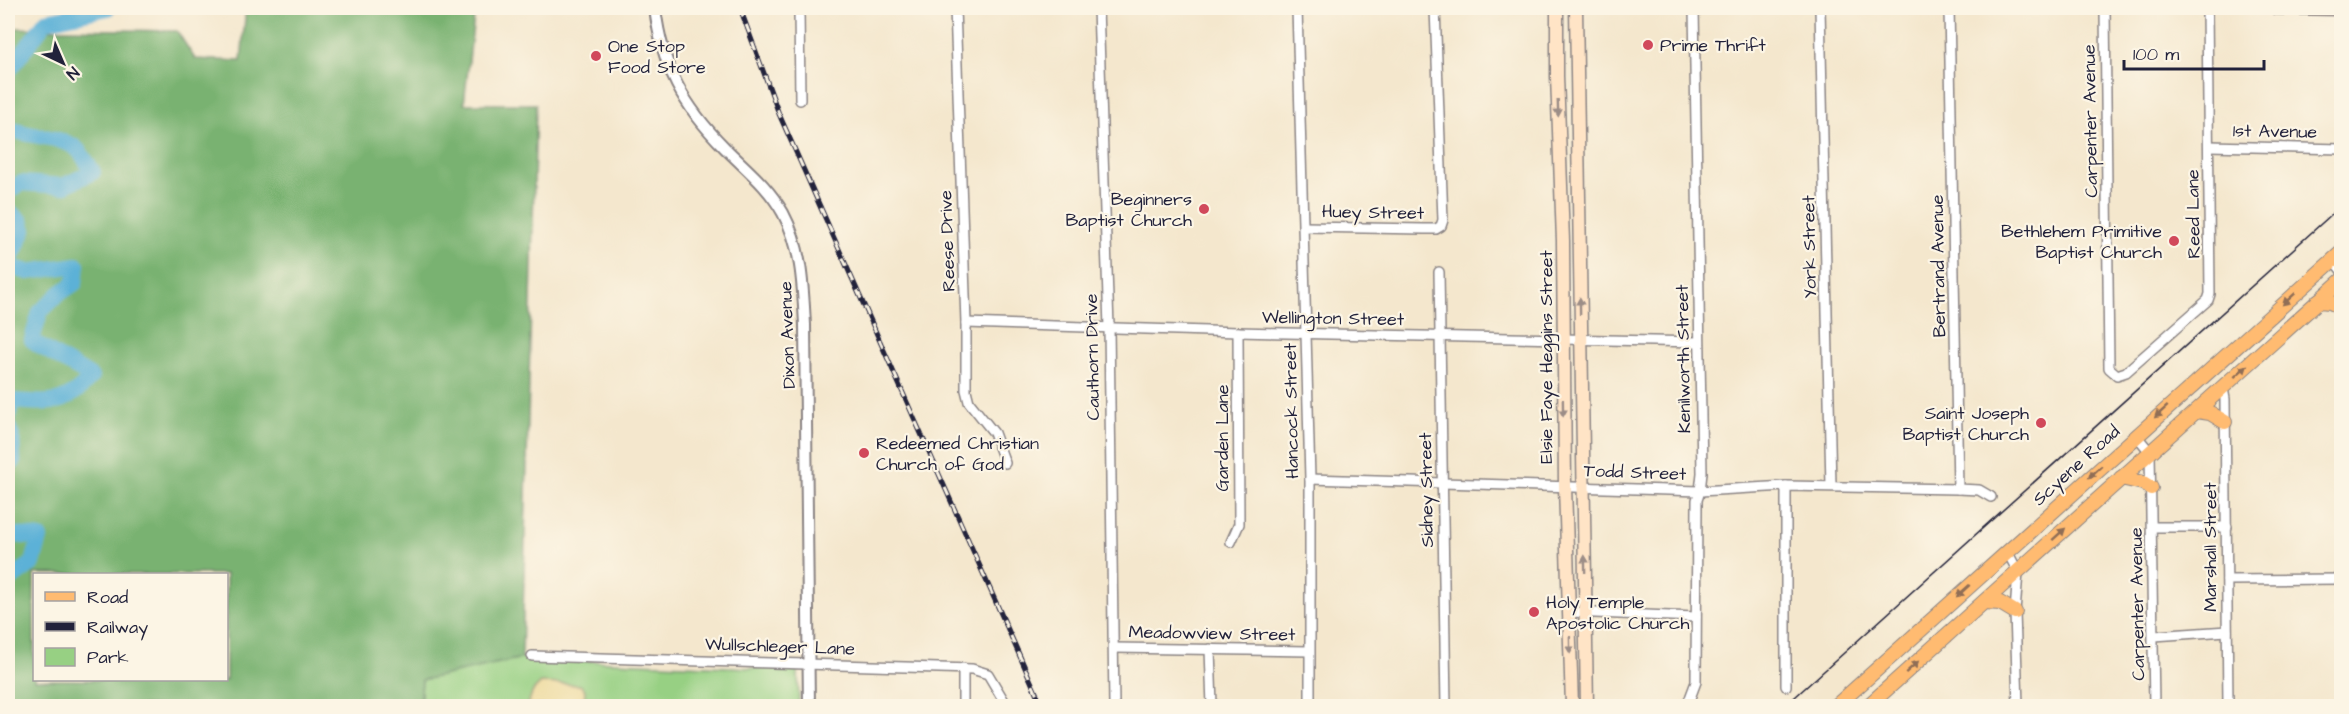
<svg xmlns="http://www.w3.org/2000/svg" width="2349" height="714" font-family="'Architects Daughter',sans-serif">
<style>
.green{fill:#97d083;stroke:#5c795f;stroke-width:1.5}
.forest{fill:#79b271;stroke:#4e6a56;stroke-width:1.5;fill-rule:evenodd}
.sand{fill:#eeda9e;stroke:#887e6c;stroke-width:1.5}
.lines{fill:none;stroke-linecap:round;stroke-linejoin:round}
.river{stroke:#5bb1d7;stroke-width:16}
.minor-casing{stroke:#8b8484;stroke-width:12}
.tertiary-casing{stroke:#8b8484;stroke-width:14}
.secondary-casing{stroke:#8b8484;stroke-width:15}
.primary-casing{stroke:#8b8484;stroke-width:16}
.minor{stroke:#fff;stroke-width:9}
.tertiary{stroke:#fff;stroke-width:10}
.secondary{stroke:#ffe4c6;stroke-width:12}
.primary{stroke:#ffbb71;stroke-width:14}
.tram{stroke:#22223b;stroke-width:1.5}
.rail-casing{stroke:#22223b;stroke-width:5}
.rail{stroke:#fcf5e5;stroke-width:3;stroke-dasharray:9;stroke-linecap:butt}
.oneway{fill:#9c8d87}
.oneway2{fill:#906e56}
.poi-dot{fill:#d1495b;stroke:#fcf5e5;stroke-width:2}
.labels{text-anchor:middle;stroke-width:4.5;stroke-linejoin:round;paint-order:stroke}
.poi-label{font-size:18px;fill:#22223b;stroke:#fcf5e5;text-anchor:start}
.street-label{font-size:18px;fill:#22223b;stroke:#fcf5e5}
</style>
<rect width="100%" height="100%" fill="#fcf5e5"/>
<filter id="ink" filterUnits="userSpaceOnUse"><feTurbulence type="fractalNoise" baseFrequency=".0167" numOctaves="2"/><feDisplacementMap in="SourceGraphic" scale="12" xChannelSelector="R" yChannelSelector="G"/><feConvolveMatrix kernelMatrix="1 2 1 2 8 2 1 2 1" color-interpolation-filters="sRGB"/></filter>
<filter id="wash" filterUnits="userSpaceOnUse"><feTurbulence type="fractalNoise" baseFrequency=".008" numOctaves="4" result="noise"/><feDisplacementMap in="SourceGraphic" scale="24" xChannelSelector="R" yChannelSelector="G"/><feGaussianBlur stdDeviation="1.35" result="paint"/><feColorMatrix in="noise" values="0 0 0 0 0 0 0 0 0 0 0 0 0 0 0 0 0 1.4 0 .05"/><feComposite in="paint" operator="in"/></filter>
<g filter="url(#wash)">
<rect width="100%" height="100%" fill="#f4e7cd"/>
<polygon class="green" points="522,658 798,670 799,706 420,706 422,680"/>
<path class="forest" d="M246,8H475L464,104H536L522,658L422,680L420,706H8V28L177,31L195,59L241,61ZM34,574H226V680H34Z"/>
<polygon class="sand" points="541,683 580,685 585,690 584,706 527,706 533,691"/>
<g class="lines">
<g class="river">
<polyline points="8,72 46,21 108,8"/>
<path d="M8,128C27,137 61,136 76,148C83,154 88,165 93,172L63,186L21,183L8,192"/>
<polyline points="8,210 21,221 24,230 8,265"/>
<path d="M8,266L28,272L77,265L75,283L60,293L40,312L32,340C50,354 71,364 91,377C64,408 50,403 12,401L8,418"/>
<polyline points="8,426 12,437 13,462 8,461"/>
<polyline points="8,534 40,538 33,563 8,581"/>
</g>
</g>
</g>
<g filter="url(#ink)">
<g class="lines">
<g class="minor-casing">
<g id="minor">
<polyline points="799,8 800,100"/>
<polyline points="955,8 966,323 966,390 969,402 994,433 1005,463"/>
<polyline points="1098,8 1109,327 1114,706"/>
<polyline points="1297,8 1310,479 1310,706"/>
<polyline points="1820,8 1831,486"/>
<polyline points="1949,8 1958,489 1979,490 1991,497"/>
<polyline points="2105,8 2109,368 2117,375 2126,372 2208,300 2210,294 2207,8"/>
<polyline points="2209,146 2342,149"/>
<polyline points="1304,227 1424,229 1436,229 1441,226 1443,220 1435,8"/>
<polyline points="2333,260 2342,271"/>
<polyline points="1439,272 1446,706"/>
<polyline points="966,323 1238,332 1698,342"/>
<polyline points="2223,388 2225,399 2228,706"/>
<polyline points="2136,435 2150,452 2154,706"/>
<polyline points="1310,479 1700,491 1786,486 1958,489"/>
<polyline points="1786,486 1786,686"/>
<polyline points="2152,527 2227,527"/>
<polyline points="1231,542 1239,524 1238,332"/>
<polyline points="2007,551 2018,572 2015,612 2018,706"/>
<polyline points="2227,580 2342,579"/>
<polyline points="1569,612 1696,617"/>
<polyline points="2154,636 2227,631"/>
<polyline points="1114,648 1309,651"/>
<polyline points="1210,649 1212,706"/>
<polyline points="532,656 972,669 988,674 1007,706"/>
<polyline points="963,668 963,706"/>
<polyline points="1687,706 1696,682 1697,500 1700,491 1702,473 1694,8"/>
</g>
</g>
<g class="tertiary-casing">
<path id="tertiary" d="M655,8C662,67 683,106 725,148C747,170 768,186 783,213C802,248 803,287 805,325L809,706"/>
</g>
<g class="secondary-casing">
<g id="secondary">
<polyline points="1557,8 1557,76 1563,241 1565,486 1572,706"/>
<polyline points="1576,8 1587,706"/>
<polyline points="2276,8 2342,9"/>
</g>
</g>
<g class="primary-casing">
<g id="primary">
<polyline points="2318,301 2330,302 2342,307"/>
<polyline points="2197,411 2210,413 2225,422"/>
<polyline points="2121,478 2143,483 2151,488"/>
<polyline points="1984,602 2000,603 2015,612"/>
<polyline points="1836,706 2342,252"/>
<polyline points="1868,706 2342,280"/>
</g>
</g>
<use href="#minor" class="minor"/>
<use href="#tertiary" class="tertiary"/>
<use href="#secondary" class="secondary"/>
<use href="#primary" class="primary"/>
<polyline class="tram" points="1785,706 2342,205"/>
<g class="rail-casing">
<polyline id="rail" points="740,8 779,114 1042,706"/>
</g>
<use href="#rail" class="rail"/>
</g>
<defs><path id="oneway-solid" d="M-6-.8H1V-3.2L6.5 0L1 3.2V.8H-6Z" transform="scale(1.5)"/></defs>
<g class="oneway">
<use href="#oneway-solid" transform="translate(1558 108) rotate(88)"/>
<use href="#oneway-solid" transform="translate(1580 306) rotate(-91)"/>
<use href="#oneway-solid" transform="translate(1563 408) rotate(89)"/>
<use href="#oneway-solid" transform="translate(1585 564) rotate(-91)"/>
<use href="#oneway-solid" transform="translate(1570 645) rotate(89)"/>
</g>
<g class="oneway2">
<use href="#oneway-solid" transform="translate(2289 299) rotate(138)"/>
<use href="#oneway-solid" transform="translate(2241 371) rotate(-42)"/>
<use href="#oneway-solid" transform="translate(2161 412) rotate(138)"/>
<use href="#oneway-solid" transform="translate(2095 472) rotate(138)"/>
<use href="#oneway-solid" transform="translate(2059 534) rotate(-42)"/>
<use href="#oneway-solid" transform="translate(1963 591) rotate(138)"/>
<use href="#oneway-solid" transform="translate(1912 667) rotate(-42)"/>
</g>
</g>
<g class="poi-dot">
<circle cx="1648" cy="45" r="6"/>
<circle cx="596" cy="56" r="6"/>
<circle cx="1204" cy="209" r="6"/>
<circle cx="2174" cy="241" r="6"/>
<circle cx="2041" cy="423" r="6"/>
<circle cx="864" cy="453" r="6"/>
<circle cx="1534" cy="612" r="6"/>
</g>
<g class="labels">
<g class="poi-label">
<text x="1660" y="51">Prime Thrift</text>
<text x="608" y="52">One Stop<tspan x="608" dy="21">Food Store</tspan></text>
<text x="1192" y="205" text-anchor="end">Beginners<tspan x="1192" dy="21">Baptist Church</tspan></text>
<text x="2162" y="237" text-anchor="end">Bethlehem Primitive<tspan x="2162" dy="21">Baptist Church</tspan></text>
<text x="2029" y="419" text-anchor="end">Saint Joseph<tspan x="2029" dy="21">Baptist Church</tspan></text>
<text x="876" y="449">Redeemed Christian<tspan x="876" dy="21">Church of God</tspan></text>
<text x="1546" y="608">Holy Temple<tspan x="1546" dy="21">Apostolic Church</tspan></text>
</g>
<g class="street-label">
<text transform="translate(2090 121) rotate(-91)" y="6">Carpenter Avenue</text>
<text transform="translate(2275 131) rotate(1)" y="6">1st Avenue</text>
<text transform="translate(1373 212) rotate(1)" y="6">Huey Street</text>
<text transform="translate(2193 214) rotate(-91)" y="6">Reed Lane</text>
<text transform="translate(947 241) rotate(-92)" y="6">Reese Drive</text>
<text transform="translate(1809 247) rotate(-91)" y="6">York Street</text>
<text transform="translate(1938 266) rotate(-91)" y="6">Bertrand Avenue</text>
<text transform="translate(1333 318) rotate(1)" y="6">Wellington Street</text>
<text transform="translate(787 335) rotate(-92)" y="6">Dixon Avenue</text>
<text transform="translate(1092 357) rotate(-91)" y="6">Cauthorn Drive</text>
<text transform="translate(1546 357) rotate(-90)" y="6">Elsie Faye Heggins Street</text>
<text transform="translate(1683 359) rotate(-91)" y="6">Kenilworth Street</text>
<text transform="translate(1291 411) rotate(-91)" y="6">Hancock Street</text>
<text transform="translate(1222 438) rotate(-90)" y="6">Garden Lane</text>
<text transform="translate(2076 465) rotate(-42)" y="6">Scyene Road</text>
<text transform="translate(1635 472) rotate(2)" y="6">Todd Street</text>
<text transform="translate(1426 490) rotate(-91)" y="6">Sidney Street</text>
<text transform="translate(2210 547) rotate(-90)" y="6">Marshall Street</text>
<text transform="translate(2137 604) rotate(-91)" y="6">Carpenter Avenue</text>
<text transform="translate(1212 633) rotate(1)" y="6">Meadowview Street</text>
<text transform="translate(780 646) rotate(2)" y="6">Wullschleger Lane</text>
</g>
</g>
<rect width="2349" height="714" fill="none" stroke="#fcf5e5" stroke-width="30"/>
<rect x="33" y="573" width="195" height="108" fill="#fcf5e5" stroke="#a5a1a1" stroke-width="1.5"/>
<rect x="45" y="592" width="30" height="9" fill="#ffbb71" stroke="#a5a1a1" stroke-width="1.5"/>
<text x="87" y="603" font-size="18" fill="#22223b">Road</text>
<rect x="45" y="622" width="30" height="9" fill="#22223b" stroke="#a5a1a1" stroke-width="1.5"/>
<text x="87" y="633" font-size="18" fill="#22223b">Railway</text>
<rect x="45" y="648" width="30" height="18" fill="#97d083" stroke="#a5a1a1" stroke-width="1.5"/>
<text x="87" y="663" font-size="18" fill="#22223b">Park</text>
<g transform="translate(63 63) rotate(136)" stroke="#fcf5e5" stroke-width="4.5" paint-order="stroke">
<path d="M0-4.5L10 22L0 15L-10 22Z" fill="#22223b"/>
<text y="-9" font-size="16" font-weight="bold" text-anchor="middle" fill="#22223b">N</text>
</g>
<path d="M2124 60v9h140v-9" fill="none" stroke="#22223b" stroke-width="3"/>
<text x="2133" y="60" font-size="18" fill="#22223b" stroke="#fcf5e5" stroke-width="4.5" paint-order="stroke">100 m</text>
</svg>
